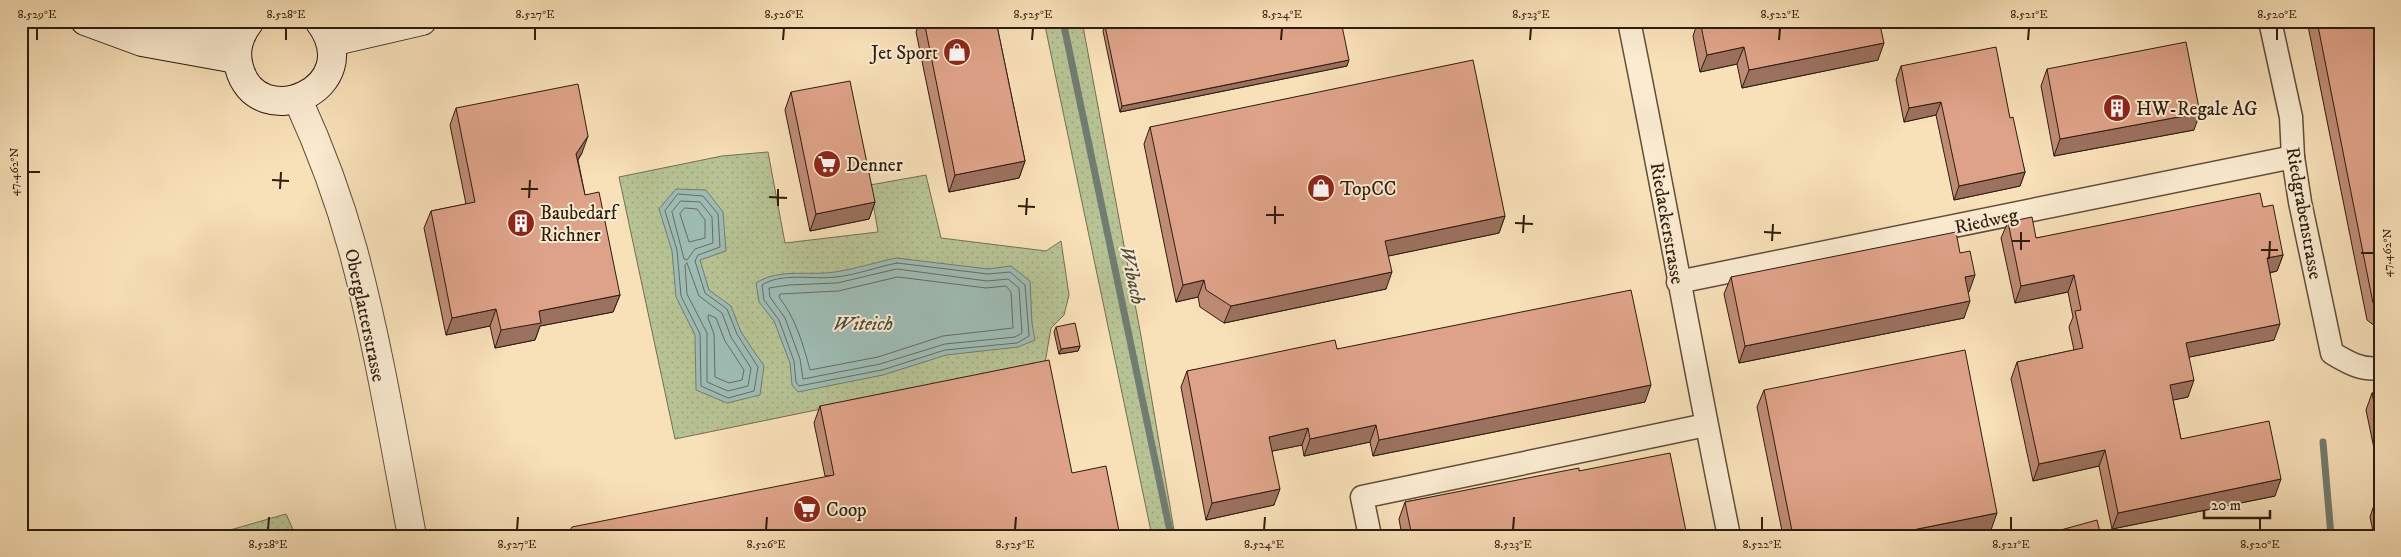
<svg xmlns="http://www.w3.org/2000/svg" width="2401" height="557" font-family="'IM FELL DW Pica',serif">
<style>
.grass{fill:url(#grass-dots);stroke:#727052}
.water{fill:#9ebcb4;stroke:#717c72}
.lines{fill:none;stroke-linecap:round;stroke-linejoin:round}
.shore{stroke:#666c62;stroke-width:1}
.stream{stroke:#717c72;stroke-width:7}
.minor-casing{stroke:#604e39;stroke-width:25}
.tertiary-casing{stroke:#604e39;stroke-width:30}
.secondary-casing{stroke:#2d1d0f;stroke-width:30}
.minor{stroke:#faebd1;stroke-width:22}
.tertiary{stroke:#faebd1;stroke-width:28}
.secondary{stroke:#faebd1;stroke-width:28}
.wall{fill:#bf8b75;stroke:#2d1d0f}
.shaded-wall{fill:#9b715f;stroke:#2d1d0f}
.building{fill:#dea288;stroke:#2d1d0f}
.ticks{fill:none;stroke:#2d1d0f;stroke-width:2}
.labels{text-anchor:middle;stroke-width:4;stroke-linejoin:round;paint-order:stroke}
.poi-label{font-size:19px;fill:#2d1d0f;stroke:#faebd1;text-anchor:start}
.street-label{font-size:19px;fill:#2d1d0f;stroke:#faebd1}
.water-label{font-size:20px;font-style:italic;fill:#4f4d41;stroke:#faebd1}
.neatline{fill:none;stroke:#2d1d0f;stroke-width:2}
.ticks-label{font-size:12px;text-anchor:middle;fill:#2d1d0f}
</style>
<defs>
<pattern id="grass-dots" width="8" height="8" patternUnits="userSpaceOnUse" patternTransform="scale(1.25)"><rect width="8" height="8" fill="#b7c394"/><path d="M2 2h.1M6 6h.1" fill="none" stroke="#9ea77e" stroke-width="1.8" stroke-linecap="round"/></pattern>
</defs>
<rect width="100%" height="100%" fill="#f8e0b8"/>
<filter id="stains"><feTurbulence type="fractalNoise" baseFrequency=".004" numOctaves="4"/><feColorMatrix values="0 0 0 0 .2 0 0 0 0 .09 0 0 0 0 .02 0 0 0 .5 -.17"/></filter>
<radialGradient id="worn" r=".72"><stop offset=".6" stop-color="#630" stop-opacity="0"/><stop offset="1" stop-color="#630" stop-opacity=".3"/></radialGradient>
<g class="grass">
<polygon points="1044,21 1082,21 1141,336 1175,536 1152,536"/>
<polygon points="768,152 785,243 878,232 870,185 926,175 941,238 1046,251 1061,241 1069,295 1064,315 1051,328 1045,363 675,439 619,177 722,156"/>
<polygon points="286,514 296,536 209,536"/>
</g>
<g class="water">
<polygon points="676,189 706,190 723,212 726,251 700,260 709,290 731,306 741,332 764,366 760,395 727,403 696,390 695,335 676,297 672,251 659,209"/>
<path d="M896,258L988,269L1011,266L1030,281L1032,323L1035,340L1018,347L946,355L883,375L798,392L792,385L790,363L774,321L759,302L756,283C779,268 808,276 835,272C856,269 876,262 896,258Z"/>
</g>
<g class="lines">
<g class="shore">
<polygon points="678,194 703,196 718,214 720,247 698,255 695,261 705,293 727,309 737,334 758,367 754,391 728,398 701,386 700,334 681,296 677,250 665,211"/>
<polygon points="681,201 700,202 712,217 713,243 695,249 687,260 684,259 672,212"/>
<polygon points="685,208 697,209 705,220 705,238 689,242 680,214"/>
<polygon points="687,263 699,296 722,313 731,337 751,368 748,386 728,391 707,382 707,333 687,294 685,265"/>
<path d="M897,263L988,274L1010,272L1025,285L1029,336L1017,343L945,350L882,370L799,386L796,382L794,361L779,320L764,300L762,285C782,272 813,280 836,277C856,275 877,267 897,263Z"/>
<polygon points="897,269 987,281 1008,279 1019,288 1022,333 1015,337 945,344 880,364 803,379 800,359 785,318 770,297 769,288 789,285 837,283"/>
<path d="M898,277L986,288L1006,286L1011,292L1013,328L943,336L878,357L810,370C803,344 796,319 779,297L780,294L838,291Z"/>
<polygon points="709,315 716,318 725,341 744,370 742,380 729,383 715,377 714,334 708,318"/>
</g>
<g class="stream">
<polyline points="1063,21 1171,536"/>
<polyline points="2323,442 2331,536"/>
</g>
<g class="minor-casing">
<g id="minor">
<path d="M1629,21C1664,193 1694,365 1729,536"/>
<path d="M2270,21L2291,117L2293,157L2300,202L2332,353C2347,362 2362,371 2380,368"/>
<polyline points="1678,282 2293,157"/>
<polyline points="1370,536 1362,497 1706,425"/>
</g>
</g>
<g class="tertiary-casing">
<path id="tertiary" d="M298,100C320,148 339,199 353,250C378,343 394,441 412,536"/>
</g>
<g class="secondary-casing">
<g id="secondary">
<polyline points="85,21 142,42 236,59"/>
<polyline points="156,21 205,30 242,30"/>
<path d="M250,21C239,35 234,50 239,67C256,136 370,89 319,21"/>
<polyline points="331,42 422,21"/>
</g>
</g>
<use href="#minor" class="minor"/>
<use href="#tertiary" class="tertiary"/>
<use href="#secondary" class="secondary"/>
</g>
<g class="wall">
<polygon points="920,21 996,21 1025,161 1019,178 949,192 916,32"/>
<polygon points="1698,21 1879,21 1878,60 1742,88 1737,64 1700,72 1693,36"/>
<polygon points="2307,21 2380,21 2380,330 2367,320"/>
<polygon points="1105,26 1347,66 1120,112 1103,31"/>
<polygon points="1901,66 2010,118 2025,172 2020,186 1954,200 1936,115 1904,122 1896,80"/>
<polygon points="2047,69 2194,130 2054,156 2041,86"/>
<polygon points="791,92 875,202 869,219 810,231 785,110"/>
<polygon points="456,108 582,153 578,160 585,195 620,295 613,312 540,326 535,340 495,348 490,326 446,335 424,228 431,211 466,204 450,125"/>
<polygon points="1150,127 1505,216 1499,233 1388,256 1386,289 1224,323 1200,307 1198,297 1176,302 1144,144"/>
<polygon points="2263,207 2283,255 2277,271 2270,273 2274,340 2189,357 2188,397 2173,400 2181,439 2275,496 2112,529 2099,466 2033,481 2011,379 2017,362 2074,350 2069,327 2073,317 2068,292 2015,303 2001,238 2008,222 2036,238"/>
<polygon points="1731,277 1969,292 1968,292 1964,318 1739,363 1724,294"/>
<polygon points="1056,327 1080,346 1078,351 1059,354 1054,332"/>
<polygon points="1337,349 1645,402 1373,456 1370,442 1304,456 1302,445 1272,451 1274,505 1206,520 1181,387 1187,371"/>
<polygon points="1764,390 1991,530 1963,536 1783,536 1757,407"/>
<polygon points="2380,392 2380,477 2366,410 2372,393"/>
<polygon points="820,406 1072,473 825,476 814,423"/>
<polygon points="1579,471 1687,536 1402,536 1399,519 1405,502"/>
<polygon points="2376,499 2380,499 2380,536 2374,536 2370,517"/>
</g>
<g class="shaded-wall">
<polygon points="1375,21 1388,21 1374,25"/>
<polygon points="1884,43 1878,60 1742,88 1749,70"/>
<polygon points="1744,47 1737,64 1700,72 1707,55"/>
<polygon points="1349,60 1347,66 1120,112 1122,106"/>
<polygon points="1941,102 1936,115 1904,122 1909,108"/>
<polygon points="2200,113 2194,130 2054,156 2060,139"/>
<polygon points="588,136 582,153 570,171 576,154"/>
<polygon points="1025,161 1019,178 949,192 955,175"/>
<polygon points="2025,172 2020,186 1954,200 1959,186"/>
<polygon points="875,202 869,219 810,231 816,214"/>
<polygon points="1505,216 1499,233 1379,258 1385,241"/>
<polygon points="2283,255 2277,271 2261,274 2267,258"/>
<polygon points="1392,272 1386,289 1224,323 1231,306"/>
<polygon points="1975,275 1969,292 1959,294 1965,277"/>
<polygon points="2074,275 2068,292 2015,303 2021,286"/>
<polygon points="1204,280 1198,297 1176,302 1183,285"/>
<polygon points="620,295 613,312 540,326 535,340 495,348 501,330 539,311"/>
<polygon points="1970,301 1964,318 1739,363 1745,346"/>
<polygon points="496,309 490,326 446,335 452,318"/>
<polygon points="2280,324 2274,340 2180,359 2186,343"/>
<polygon points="1080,346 1078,351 1059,354 1061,349"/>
<polygon points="2194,380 2188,397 2164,402 2170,385"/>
<polygon points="1651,385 1645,402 1373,456 1379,440"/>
<polygon points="1376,425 1370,442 1304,456 1310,439"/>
<polygon points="1308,428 1302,445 1263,453 1269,437"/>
<polygon points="2105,450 2099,466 2033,481 2039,464"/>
<polygon points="2281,479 2275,496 2112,529 2118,513"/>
<polygon points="1280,489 1274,505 1206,520 1212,503"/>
<polygon points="1997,513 1991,530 1963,536 1883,536"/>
</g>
<g class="building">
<polygon points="924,21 996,21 1025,161 955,175"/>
<polygon points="1126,21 1341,21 1349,60 1122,106 1105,26"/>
<polygon points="1700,21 1879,21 1884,43 1749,70 1744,47 1707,55"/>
<polygon points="2317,21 2380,21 2380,308 2373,303"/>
<polygon points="2186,42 2200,113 2060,139 2047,69"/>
<polygon points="1996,47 2010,118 2013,117 2025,172 1959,186 1941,102 1909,108 1901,66"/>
<polygon points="1473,60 1505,216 1385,241 1392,272 1231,306 1206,290 1204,280 1183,285 1150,127"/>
<polygon points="850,81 875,202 816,214 791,92"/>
<polygon points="578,84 588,136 576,154 585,195 599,192 620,295 539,311 541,323 501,330 496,309 452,318 431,211 475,202 456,108"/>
<polygon points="2260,193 2263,207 2273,205 2283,255 2267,258 2280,324 2186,343 2194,380 2170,385 2181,439 2269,421 2281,479 2118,513 2105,450 2039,464 2017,362 2083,348 2075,311 2081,310 2074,275 2021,286 2008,222 2032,217 2036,238"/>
<polygon points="1956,232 1960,253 1970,251 1975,275 1965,277 1970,301 1745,346 1731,277"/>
<polygon points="1631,290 1651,385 1379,440 1376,425 1310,439 1308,428 1269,437 1280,489 1212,503 1187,371 1335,340 1337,349"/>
<polygon points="1075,323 1080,346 1061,349 1056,327"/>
<polygon points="1965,350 1997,513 1883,536 1793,536 1764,390"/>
<polygon points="1049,360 1072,473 1106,466 1120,536 566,536 572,527 834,475 820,406"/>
<polygon points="2380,392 2380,430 2372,393"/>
<polygon points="1670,453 1687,536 1412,536 1405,502 1579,468 1579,471"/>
<polygon points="2376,499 2380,499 2380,517"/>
<polygon points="2097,520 2101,536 2039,536"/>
</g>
<path class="ticks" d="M37,40V28M286,40V28M535,40V28M783,40L784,28M1032,40L1033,28M1281,40L1282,28M1530,40L1531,28M1779,40L1780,28M2028,40L2029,28M2277,40V28M28,172H40M272,180L289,181M280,189L281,172M521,189H538M769,197L787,198M529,198L530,180M778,206V189M1018,206L1035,207M1026,215L1027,198M1266,215H1284M1515,223L1533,224M1275,224V206M1764,232L1781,233M1523,233L1524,215M1772,241L1773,224M2012,241H2030M2021,250V232M2261,250H2278M2361,253H2374M2269,259L2270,241M268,530L269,517M517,530L518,517M766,530L767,517M1015,530L1016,517M1264,530L1265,517M1513,530L1514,517M1762,530V517M2011,530V517M2260,530V517"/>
<defs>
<g id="shop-disc" transform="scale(1.4375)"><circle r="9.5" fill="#8f2418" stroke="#faebd1"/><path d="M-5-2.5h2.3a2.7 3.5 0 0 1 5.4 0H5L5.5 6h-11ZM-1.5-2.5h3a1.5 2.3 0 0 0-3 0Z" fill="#fff"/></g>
<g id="building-disc" transform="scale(1.4375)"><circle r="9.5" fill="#8f2418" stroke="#faebd1"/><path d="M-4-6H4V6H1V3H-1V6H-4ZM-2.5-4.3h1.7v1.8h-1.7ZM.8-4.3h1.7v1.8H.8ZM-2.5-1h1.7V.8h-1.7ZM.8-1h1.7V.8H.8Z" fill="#fff"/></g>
<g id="supermarket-disc" transform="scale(1.4375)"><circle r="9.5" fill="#8f2418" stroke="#faebd1"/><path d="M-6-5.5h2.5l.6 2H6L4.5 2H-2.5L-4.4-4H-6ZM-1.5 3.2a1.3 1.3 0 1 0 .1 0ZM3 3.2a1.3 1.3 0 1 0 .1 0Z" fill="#fff"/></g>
</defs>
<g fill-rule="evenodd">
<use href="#shop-disc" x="957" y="52"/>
<use href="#building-disc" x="2117" y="108"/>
<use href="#supermarket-disc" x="827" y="164"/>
<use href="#shop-disc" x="1321" y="188"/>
<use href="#building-disc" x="521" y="223"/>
<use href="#supermarket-disc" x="807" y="509"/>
</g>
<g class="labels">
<g class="poi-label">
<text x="938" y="59" text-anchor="end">Jet Sport</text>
<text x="2136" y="115">HW-Regale AG</text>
<text x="846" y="171">Denner</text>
<text x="1340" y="195">TopCC</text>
<text x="540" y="219">Baubedarf<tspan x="540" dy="22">Richner</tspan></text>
<text x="826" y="516">Coop</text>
</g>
<g class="street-label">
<text transform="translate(2305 213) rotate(80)" y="7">Riedgrabenstrasse</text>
<text transform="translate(1986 220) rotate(-12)" y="7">Riedweg</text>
<text transform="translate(1668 223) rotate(80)" y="7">Riedackerstrasse</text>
<text transform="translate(366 315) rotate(78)" y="7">Oberglatterstrasse</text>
</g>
<g class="water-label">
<text transform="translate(1133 275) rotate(78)" y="7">Wibach</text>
<text x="863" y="330">Witeich</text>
</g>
</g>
<rect width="2401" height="557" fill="none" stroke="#f8e0b8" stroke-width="55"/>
<path d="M2204 510v8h66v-8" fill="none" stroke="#2d1d0f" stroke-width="2.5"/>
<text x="2211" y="510" font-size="15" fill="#2d1d0f" stroke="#faebd1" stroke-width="4" paint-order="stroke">20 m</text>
<rect x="28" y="28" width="2346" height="502" class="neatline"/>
<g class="ticks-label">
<text x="37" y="18">8.529°E</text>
<text x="286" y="18">8.528°E</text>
<text x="535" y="18">8.527°E</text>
<text x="784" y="18">8.526°E</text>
<text x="1033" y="18">8.525°E</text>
<text x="1282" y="18">8.524°E</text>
<text x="1531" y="18">8.523°E</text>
<text x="1780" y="18">8.522°E</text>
<text x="2029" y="18">8.521°E</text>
<text x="2277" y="18">8.520°E</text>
<text transform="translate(14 172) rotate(-90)" y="4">47.462°N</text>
<text transform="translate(2387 253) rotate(-90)" y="4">47.462°N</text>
<text x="268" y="548">8.528°E</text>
<text x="517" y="548">8.527°E</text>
<text x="766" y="548">8.526°E</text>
<text x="1015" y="548">8.525°E</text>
<text x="1264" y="548">8.524°E</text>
<text x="1513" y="548">8.523°E</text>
<text x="1762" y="548">8.522°E</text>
<text x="2011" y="548">8.521°E</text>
<text x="2260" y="548">8.520°E</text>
</g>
<rect width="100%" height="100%" filter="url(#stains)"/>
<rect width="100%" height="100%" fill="url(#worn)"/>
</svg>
